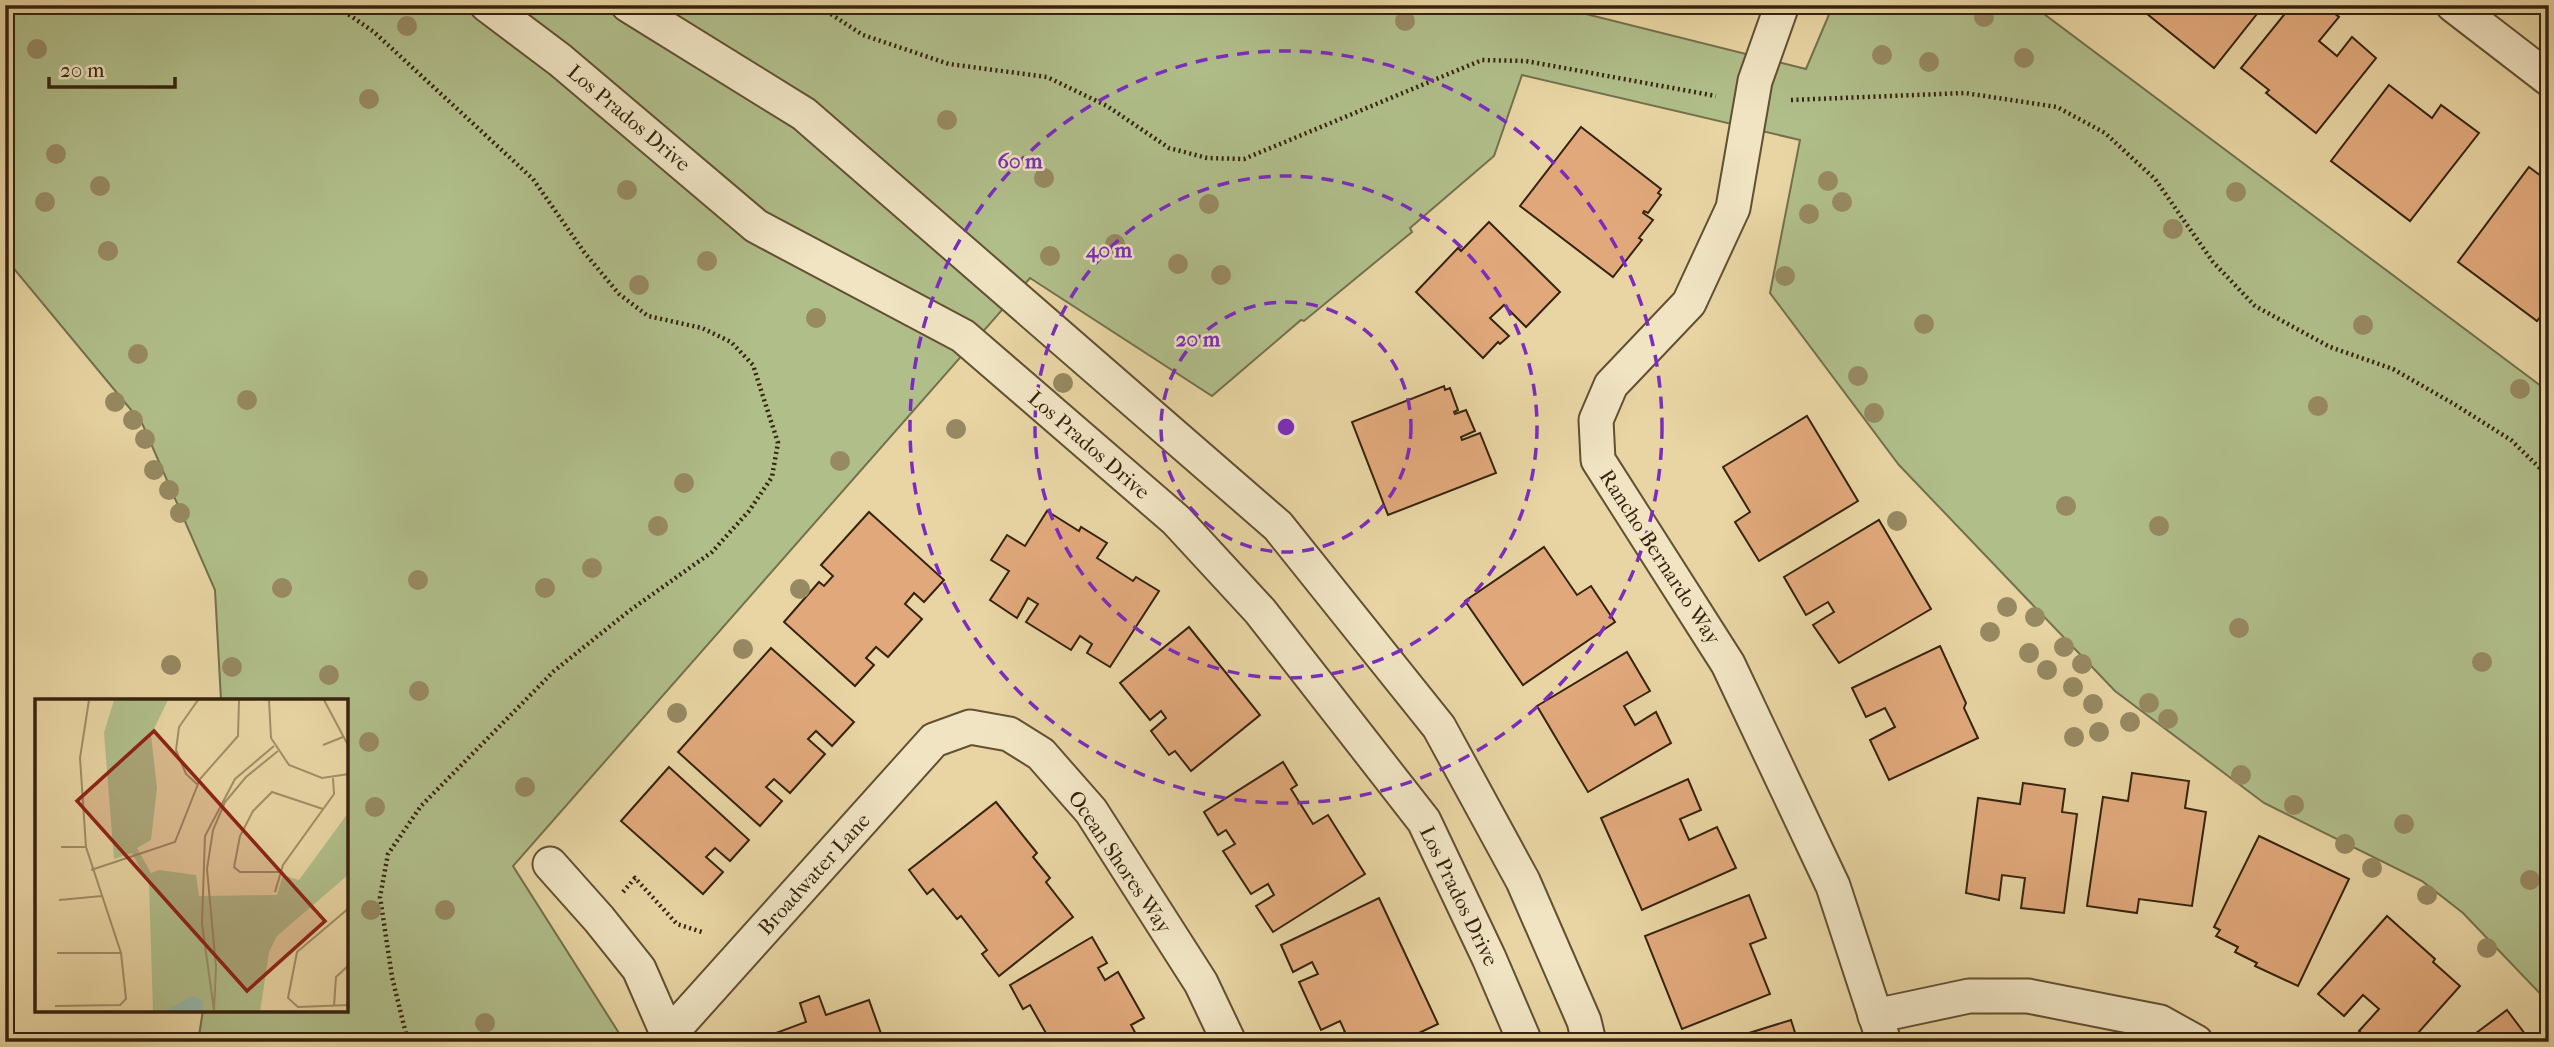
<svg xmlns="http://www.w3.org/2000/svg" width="2554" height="1047" font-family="'IM FELL French Canon',serif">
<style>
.green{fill:#b0be8a;stroke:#73704c;stroke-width:2}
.building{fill:#e1a97b;stroke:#36230e;stroke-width:2}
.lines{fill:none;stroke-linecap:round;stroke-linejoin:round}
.minor-casing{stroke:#625033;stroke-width:37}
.path{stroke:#36230e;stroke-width:4.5;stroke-dasharray:2 3.5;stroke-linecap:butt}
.minor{stroke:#f0e4c3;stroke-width:33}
.tree{fill:#978962}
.ring{fill:none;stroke:#7b2cbf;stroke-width:3.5;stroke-dasharray:12 9}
.labels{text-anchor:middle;stroke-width:5;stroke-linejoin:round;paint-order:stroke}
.street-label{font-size:21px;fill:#36230e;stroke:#f0e4c3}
.inset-road{fill:none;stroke:#a18e67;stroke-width:2}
.view{fill:#8f2418;fill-opacity:0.15;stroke:#8f2418;stroke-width:3.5}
.inset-edge{fill:none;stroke:#36230e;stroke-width:3.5}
.centre{fill:#7b2cbf;stroke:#f0e4c3;stroke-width:3.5}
.ring-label{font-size:21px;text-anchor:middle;font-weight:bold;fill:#7b2cbf;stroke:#f0e4c3;stroke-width:5;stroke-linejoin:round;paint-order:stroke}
</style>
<rect width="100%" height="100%" fill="#e8d5a3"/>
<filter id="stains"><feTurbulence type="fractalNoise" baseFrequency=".00286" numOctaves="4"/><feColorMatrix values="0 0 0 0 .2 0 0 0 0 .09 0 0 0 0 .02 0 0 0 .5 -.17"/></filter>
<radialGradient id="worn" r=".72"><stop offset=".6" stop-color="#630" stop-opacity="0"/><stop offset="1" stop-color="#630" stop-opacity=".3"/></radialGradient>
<polygon class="green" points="5,5 1550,5 1806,69 1833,5 2032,5 2549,392 2549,1003 2463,913 2422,881 2264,803 2115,691 1899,465 1770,293 1800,140 1522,75 1494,156 1410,228 1412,232 1304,321 1301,320 1212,396 1030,278 513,866 624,1041 198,1042 203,1010 346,1010 346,701 221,700 215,590 142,423 5,258"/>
<g class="building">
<polygon points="2136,5 2264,5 2214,68"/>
<polygon points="2292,5 2324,5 2339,17 2319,41 2337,56 2352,37 2376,58 2316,133 2266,93 2269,90 2241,68"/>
<polygon points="2389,85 2432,118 2441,105 2479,133 2410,221 2331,161"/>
<polygon points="1581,127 1661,189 1658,193 1661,195 1648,213 1644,211 1643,213 1653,220 1639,238 1642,240 1613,277 1520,206"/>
<polygon points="2529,167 2549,182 2549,305 2537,321 2458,262"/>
<polygon points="1489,222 1560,292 1526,327 1504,305 1490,318 1509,336 1500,344 1498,342 1483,358 1416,292 1458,248 1461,251"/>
<polygon points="1444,386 1445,390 1450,388 1458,410 1454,412 1455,414 1466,410 1475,431 1461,437 1462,440 1480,433 1496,473 1388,515 1352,422"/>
<polygon points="1807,416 1858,501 1759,561 1735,522 1750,512 1723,467"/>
<polygon points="1047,511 1079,531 1081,527 1107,543 1097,558 1133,581 1136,577 1159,591 1110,667 1087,653 1092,644 1080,636 1071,650 1026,622 1038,604 1028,598 1017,618 990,600 1009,571 991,560 1007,535 1025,546"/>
<polygon points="869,512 944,580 924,602 914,593 905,604 922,619 888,657 876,647 866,658 874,665 855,686 784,622 819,582 824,586 833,576 821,565"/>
<polygon points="1879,520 1931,609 1839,663 1813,625 1834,612 1828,602 1806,615 1784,577"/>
<polygon points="1544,547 1577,595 1591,586 1615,622 1523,685 1465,601"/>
<polygon points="1189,627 1260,715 1191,771 1175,751 1169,755 1151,731 1166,718 1161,711 1150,720 1120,683"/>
<polygon points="1940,646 1966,703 1964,708 1978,738 1889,780 1870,740 1895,727 1885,708 1866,717 1852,688"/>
<polygon points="771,648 854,722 832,746 816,731 808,739 825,754 790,793 774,779 766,787 782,801 760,826 678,752"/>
<polygon points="1627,652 1650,691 1624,706 1635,725 1656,712 1671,743 1588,792 1537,706"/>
<polygon points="1283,762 1297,785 1291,789 1313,824 1328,815 1365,874 1273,932 1256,906 1274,895 1268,884 1251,894 1223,851 1235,844 1226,830 1218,835 1204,812"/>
<polygon points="669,767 749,840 730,861 715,848 706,857 723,872 703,894 621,821"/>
<polygon points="2132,773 2189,781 2185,808 2206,812 2192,906 2139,899 2137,913 2087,906 2103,797 2128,801"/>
<polygon points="1688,779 1701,810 1680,819 1689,840 1717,827 1736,868 1642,910 1601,818"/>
<polygon points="2023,783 2065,789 2062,812 2077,814 2064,913 2021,908 2025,878 2002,875 1999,900 1966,893 1978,798 2020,804"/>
<polygon points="996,802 1037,853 1033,857 1050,878 1046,882 1073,917 999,976 982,954 987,950 961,916 957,919 933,889 927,894 909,870"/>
<polygon points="2259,836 2349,879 2298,986 2255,966 2257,963 2235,952 2238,947 2216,936 2220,930 2214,927"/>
<polygon points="1749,895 1766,938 1750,944 1770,994 1682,1029 1645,936"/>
<polygon points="1379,898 1438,1024 1400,1042 1326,1042 1345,1032 1340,1021 1321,1030 1299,982 1318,974 1312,962 1293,972 1281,945"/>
<polygon points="2387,916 2435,959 2433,962 2460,986 2410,1042 2371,1042 2359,1031 2379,1009 2363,995 2344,1016 2318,994"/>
<polygon points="1092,937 1107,963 1098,968 1105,980 1118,972 1144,1018 1131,1025 1138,1038 1147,1033 1152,1042 1051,1042 1030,1005 1023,1009 1010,985"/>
<polygon points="819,996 826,1015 869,1000 884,1042 767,1042 765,1037 806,1022 800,1003"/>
<polygon points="2507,1010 2531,1042 2464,1042"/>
<polygon points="1791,1020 1798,1042 1720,1042"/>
</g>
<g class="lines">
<g class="minor-casing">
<g id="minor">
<polyline points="487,5 560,60 756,226 963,336 1176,520 1260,611 1424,821 1489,958 1525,1042"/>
<polyline points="628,5 804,114 1278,526 1439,727 1523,881 1584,1021 1589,1042"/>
<polyline points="1782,5 1755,81 1733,208 1689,303 1611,385 1596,420 1598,460 1728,664 1833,886 1884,1042"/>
<polyline points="2453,5 2549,79"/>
<polyline points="550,864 599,919 639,969 671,1042"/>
<polyline points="1875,1016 1969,996 2028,996 2160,1022 2196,1042"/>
<polyline points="668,1036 934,740 970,727 1009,734 1041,754 1091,811 1201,983 1229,1042"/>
</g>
</g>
<g class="path">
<polyline points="335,5 374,32 533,179 584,252 619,294 648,316 702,328 731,342 753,365 778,443 772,477 749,511 712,552 629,611 554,671 421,806 388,854 380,897 392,977 408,1042"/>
<polyline points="817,5 863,35 949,64 1047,77 1107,106 1169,148 1207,158 1244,159 1482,60 1526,61 1716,96"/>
<polyline points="1791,100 1965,93 2057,107 2105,133 2155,179 2213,262 2255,306 2330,347 2393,369 2454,404 2511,440 2549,477"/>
<polyline points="623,892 635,878 677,924 702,932"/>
</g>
<use href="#minor" class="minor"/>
</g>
<g class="tree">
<circle cx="1984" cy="17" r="10"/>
<circle cx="1405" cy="21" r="10"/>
<circle cx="407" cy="26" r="10"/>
<circle cx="37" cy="49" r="10"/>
<circle cx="1882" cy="55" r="10"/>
<circle cx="2024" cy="58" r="10"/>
<circle cx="1929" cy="62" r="10"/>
<circle cx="369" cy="99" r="10"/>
<circle cx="947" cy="120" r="10"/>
<circle cx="56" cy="154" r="10"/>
<circle cx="1044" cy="178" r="10"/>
<circle cx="1828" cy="181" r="10"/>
<circle cx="100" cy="186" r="10"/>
<circle cx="627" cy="190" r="10"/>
<circle cx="2236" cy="192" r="10"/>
<circle cx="45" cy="202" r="10"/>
<circle cx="1842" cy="202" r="10"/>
<circle cx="1209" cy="204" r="10"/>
<circle cx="1809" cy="214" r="10"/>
<circle cx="2173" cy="229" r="10"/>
<circle cx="1115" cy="244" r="10"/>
<circle cx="108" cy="251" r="10"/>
<circle cx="1050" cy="256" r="10"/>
<circle cx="707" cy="261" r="10"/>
<circle cx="1178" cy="264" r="10"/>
<circle cx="1221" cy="275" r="10"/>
<circle cx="1785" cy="276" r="10"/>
<circle cx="639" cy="285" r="10"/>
<circle cx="816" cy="318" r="10"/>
<circle cx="1924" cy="324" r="10"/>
<circle cx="2363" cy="325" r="10"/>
<circle cx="138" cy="354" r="10"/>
<circle cx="1858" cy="376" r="10"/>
<circle cx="1063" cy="383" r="10"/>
<circle cx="2520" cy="389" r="10"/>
<circle cx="247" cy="400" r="10"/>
<circle cx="115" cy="402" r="10"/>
<circle cx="2318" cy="406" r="10"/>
<circle cx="1874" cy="413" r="10"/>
<circle cx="133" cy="420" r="10"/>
<circle cx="956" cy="429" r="10"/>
<circle cx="145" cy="439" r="10"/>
<circle cx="840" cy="461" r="10"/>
<circle cx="154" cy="470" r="10"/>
<circle cx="684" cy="483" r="10"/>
<circle cx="169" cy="490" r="10"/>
<circle cx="2066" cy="506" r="10"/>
<circle cx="180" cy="513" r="10"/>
<circle cx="1897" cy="521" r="10"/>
<circle cx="658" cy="526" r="10"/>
<circle cx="2159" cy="526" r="10"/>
<circle cx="592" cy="568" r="10"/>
<circle cx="418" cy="580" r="10"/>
<circle cx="282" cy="588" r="10"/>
<circle cx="545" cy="588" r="10"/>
<circle cx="800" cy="589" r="10"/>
<circle cx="2007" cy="607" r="10"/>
<circle cx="2035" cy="617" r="10"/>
<circle cx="2239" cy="628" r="10"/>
<circle cx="1990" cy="632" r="10"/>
<circle cx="2064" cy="647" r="10"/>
<circle cx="743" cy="649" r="10"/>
<circle cx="2029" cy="653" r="10"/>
<circle cx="2482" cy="662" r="10"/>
<circle cx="2082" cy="664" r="10"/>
<circle cx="171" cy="665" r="10"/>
<circle cx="232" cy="667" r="10"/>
<circle cx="2047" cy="670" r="10"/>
<circle cx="329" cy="675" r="10"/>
<circle cx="2073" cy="687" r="10"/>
<circle cx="419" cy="691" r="10"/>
<circle cx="2149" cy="703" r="10"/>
<circle cx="2093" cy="704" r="10"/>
<circle cx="677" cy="713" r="10"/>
<circle cx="2168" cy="719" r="10"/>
<circle cx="2130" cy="722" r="10"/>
<circle cx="2099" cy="732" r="10"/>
<circle cx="2074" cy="737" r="10"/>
<circle cx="369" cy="742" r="10"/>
<circle cx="2241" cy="775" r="10"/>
<circle cx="525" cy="787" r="10"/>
<circle cx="2294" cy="805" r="10"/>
<circle cx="375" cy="807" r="10"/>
<circle cx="2404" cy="824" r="10"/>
<circle cx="2345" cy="844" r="10"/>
<circle cx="2372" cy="868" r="10"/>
<circle cx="2530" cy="880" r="10"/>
<circle cx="2427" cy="895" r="10"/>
<circle cx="371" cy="910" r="10"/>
<circle cx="445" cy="910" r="10"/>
<circle cx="2487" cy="948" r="10"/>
<circle cx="485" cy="1023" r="10"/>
</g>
<g class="ring">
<circle cx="1286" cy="427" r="125"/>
<circle cx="1286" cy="427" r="251"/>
<circle cx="1286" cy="427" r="376"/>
</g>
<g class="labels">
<g class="street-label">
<text transform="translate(629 118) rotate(40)" y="7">Los Prados Drive</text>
<text transform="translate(1089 445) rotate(41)" y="7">Los Prados Drive</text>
<text transform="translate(1660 557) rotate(57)" y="7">Rancho Bernardo Way</text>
<text transform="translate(1120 862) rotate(56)" y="7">Ocean Shores Way</text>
<text transform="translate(814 874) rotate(-48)" y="7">Broadwater Lane</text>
<text transform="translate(1459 896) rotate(64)" y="7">Los Prados Drive</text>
</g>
</g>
<g transform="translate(35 699)">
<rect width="313" height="313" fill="#e8d5a3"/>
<path d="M79,1H133L116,36L122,89L116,141L102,149L116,174L124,171L161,176L164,197L242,196L248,176L264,181L313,114V176L242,237L234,253L225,313H118L114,186L97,154L79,160L69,34Z" fill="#b0be8a"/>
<path d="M157,297L167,301L168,313H129Z" fill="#98b8ad"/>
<path class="inset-road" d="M234,1L236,39L254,66L287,79L314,75M289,1L314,48M288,46L308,38M162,85L151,75L141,51L144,28L163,1M26,148H51M56,171L140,143L165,80L203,37L204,1M244,173H205L199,168L205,137L218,112L237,93L288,110M240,193L248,166L299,95L298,79M24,201L67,197M314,209L262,253L253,299L263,308L314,306M22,254H86M20,307L85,306L91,300L86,254L51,148L45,59L54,1M299,307L301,278L314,266M179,311L167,225L170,137L200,80L239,47M179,311L181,268L172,170L178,131L190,103L211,78L243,52"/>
<path class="view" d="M119,32L290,222L212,292L42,102Z"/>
<rect width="313" height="313" class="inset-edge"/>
</g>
<circle cx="1286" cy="427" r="10" class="centre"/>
<g class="ring-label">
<text x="1020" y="168">60 m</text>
<text x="1109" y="257">40 m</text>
<text x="1198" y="346">20 m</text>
</g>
<rect width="2554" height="1047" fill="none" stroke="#e8d5a3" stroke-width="28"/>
<rect x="7" y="7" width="2540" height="1033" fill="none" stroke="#36230e" stroke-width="3.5"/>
<rect x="14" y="14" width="2526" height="1019" fill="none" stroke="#36230e" stroke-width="2"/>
<path d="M49 77v10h126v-10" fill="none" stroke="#36230e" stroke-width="3.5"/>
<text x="60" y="77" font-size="21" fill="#36230e" stroke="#f0e4c3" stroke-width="5" paint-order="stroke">20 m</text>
<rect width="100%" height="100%" filter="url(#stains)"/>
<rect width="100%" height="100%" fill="url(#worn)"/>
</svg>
